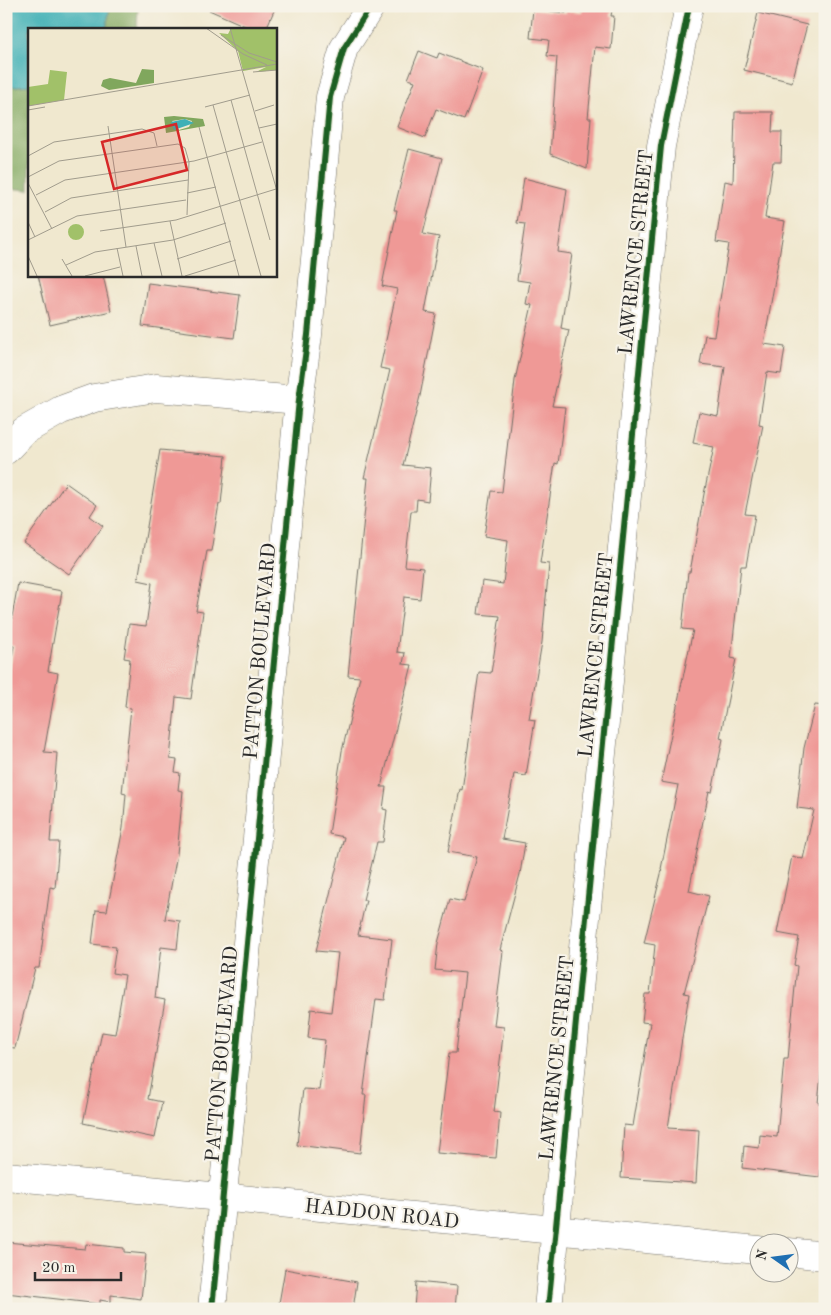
<svg xmlns="http://www.w3.org/2000/svg" width="831" height="1315" font-family="'Old Standard TT',serif">
<style>
.forest{fill:#80a75d;stroke:#566944}
.water{fill:#3fb0b6;stroke:#356e70}
.building{fill:#ef9996}
.lines{fill:none;stroke-linecap:round;stroke-linejoin:round}
.street-casing{stroke:#706d64;stroke-width:29}
.street{stroke:#fff;stroke-width:28}
.cycleway-casing{stroke:#f7f3e8;stroke-width:9}
.cycleway{stroke:#1b5e20;stroke-width:6}
.labels{text-anchor:middle;stroke-width:4.5;stroke-linejoin:round;paint-order:stroke}
.street-label{font-size:20px;fill:#2b2b2b;stroke:#f7f3e8}
.inset-road{fill:none;stroke:#a19c8d;stroke-width:1}
.view{fill:#d62828;fill-opacity:0.15;stroke:#d62828;stroke-width:2.5}
.inset-edge{fill:none;stroke:#2b2b2b;stroke-width:2.5}
</style>
<rect width="100%" height="100%" fill="#f7f3e8"/>
<filter id="ink" filterUnits="userSpaceOnUse"><feTurbulence type="fractalNoise" baseFrequency=".02" numOctaves="2"/><feDisplacementMap in="SourceGraphic" scale="10" xChannelSelector="R" yChannelSelector="G"/><feConvolveMatrix kernelMatrix="1 2 1 2 8 2 1 2 1" color-interpolation-filters="sRGB"/></filter>
<filter id="wash" filterUnits="userSpaceOnUse"><feTurbulence type="fractalNoise" baseFrequency=".0096" numOctaves="4" result="noise"/><feDisplacementMap in="SourceGraphic" scale="20" xChannelSelector="R" yChannelSelector="G"/><feGaussianBlur stdDeviation="1.12" result="paint"/><feColorMatrix in="noise" values="0 0 0 0 0 0 0 0 0 0 0 0 0 0 0 0 0 1.4 0 .05"/><feComposite in="paint" operator="in"/></filter>
<g filter="url(#wash)">
<rect width="100%" height="100%" fill="#f0e8cf"/>
<g class="forest">
<polygon points="110,6 138,6 137,29 106,29"/>
<polygon points="29,85 29,190 6,188 6,87"/>
</g>
<polygon class="water" points="6,6 110,6 106,29 29,29 29,85 6,87"/>
<g id="blocks">
<g class="building">
<polygon points="200,6 276,6 266,29 252,29"/>
<polygon points="583,7 612,10 611,16 614,16 611,49 595,47 588,118 591,118 587,169 550,154 557,57 547,56 549,40 530,38 533,9 566,13 566,11 582,12"/>
<polygon points="758,13 807,25 792,82 744,70"/>
<polygon points="419,51 437,58 439,53 483,70 464,120 436,109 425,138 397,127 415,81 408,79"/>
<polygon points="735,112 773,112 772,132 782,132 781,162 773,162 765,218 785,221 764,344 785,347 781,374 767,372 759,424 763,425 745,514 755,515 746,566 741,566 731,658 736,659 720,738 723,739 712,792 709,791 689,891 709,896 684,993 689,994 668,1128 699,1130 696,1183 621,1178 624,1125 633,1126 650,1023 642,1022 645,994 650,994 655,945 644,943 662,870 661,869 678,785 661,782 693,630 682,629 688,572 690,572 704,494 714,447 693,443 699,412 718,416 725,367 700,364 705,335 714,336 729,244 716,242 725,181 733,183"/>
<polygon points="409,149 442,158 423,234 439,237 425,312 436,314 420,396 403,465 431,468 428,501 417,499 416,511 411,511 405,566 423,568 420,599 404,597 397,652 405,653 403,664 412,665 381,787 386,787 383,809 387,810 383,842 377,842 363,900 366,900 358,935 392,939 385,1000 376,999 363,1095 366,1095 360,1153 297,1145 303,1089 319,1090 325,1040 308,1038 311,1009 331,1012 338,953 316,951 344,837 329,834 342,751 360,677 348,676 368,478 364,478 390,370 380,368 397,289 382,286 397,210 394,210"/>
<polygon points="524,178 567,189 558,252 572,254 561,328 569,330 552,406 565,407 558,464 555,463 540,563 549,564 542,642 529,719 535,720 526,776 514,774 502,839 525,843 520,874 500,950 503,951 494,1026 504,1027 494,1112 500,1113 496,1158 437,1153 449,1053 456,1053 465,973 435,970 438,943 450,899 464,902 477,857 448,852 460,789 462,790 479,672 491,673 500,616 478,614 482,581 503,584 508,540 484,536 491,491 502,492 515,380 532,305 526,304 530,282 517,280 525,224 517,223"/>
<polygon points="38,275 103,275 111,311 50,325"/>
<polygon points="148,283 240,295 234,338 142,326"/>
<polygon points="160,450 226,456 221,504 219,504 211,551 207,551 196,611 203,612 191,699 176,697 170,759 177,760 175,772 180,773 178,790 183,791 177,854 165,919 180,921 177,949 161,947 155,998 165,1000 148,1099 162,1102 155,1138 83,1123 102,1032 115,1034 125,975 112,973 116,947 92,944 96,910 107,911 123,828 126,794 122,793 131,708 125,707 130,659 124,658 129,624 146,626 152,583 138,580"/>
<polygon points="66,483 97,505 90,516 103,526 69,574 24,543"/>
<polygon points="18,583 62,591 48,671 58,673 44,752 57,753 50,842 59,842 55,888 50,887 39,968 35,968 15,1048 6,1047 6,690 14,646 7,645"/>
<polygon points="815,705 825,706 825,1037 818,1103 825,1103 825,1125 820,1177 742,1168 744,1146 759,1148 760,1135 777,1137 784,1059 788,1059 797,966 794,965 799,937 777,933 792,856 803,859 814,810 797,808 804,748"/>
<polygon points="6,1242 85,1249 86,1244 124,1248 124,1252 146,1254 141,1299 111,1295 111,1302 100,1300 100,1304 6,1293"/>
<polygon points="285,1269 357,1282 353,1309 278,1309"/>
<polygon points="416,1282 457,1286 455,1309 414,1309"/>
</g>
</g>
</g>
<g filter="url(#ink)">
<use href="#blocks" fill-opacity="0" stroke="#706d64" stroke-width="1"/>
<g class="lines">
<g class="street-casing">
<g id="street">
<polyline points="6,450 24,431 61,410 94,398 156,388 299,400"/>
<polyline points="6,1176 758,1250"/>
<polyline points="788,1252 825,1256"/>
<polyline points="212,1309 299,400 308,335 330,97 344,48 371,6"/>
<polyline points="548,1309 661,146 689,6"/>
</g>
</g>
<use href="#street" class="street"/>
<g class="cycleway-casing">
<g id="cycleway">
<polyline points="212,1309 299,400 308,335 330,97 344,48 371,6"/>
<polyline points="548,1309 661,146 689,6"/>
</g>
</g>
<use href="#cycleway" class="cycleway"/>
</g>
</g>
<g class="labels">
<g class="street-label">
<text transform="translate(635 252) rotate(-84)" y="7">LAWRENCE STREET</text>
<text transform="translate(259 651) rotate(-85)" y="7">PATTON BOULEVARD</text>
<text transform="translate(595 655) rotate(-84)" y="7">LAWRENCE STREET</text>
<text transform="translate(221 1054) rotate(-85)" y="7">PATTON BOULEVARD</text>
<text transform="translate(556 1058) rotate(-84)" y="7">LAWRENCE STREET</text>
<text transform="translate(382 1213) rotate(6)" y="7">HADDON ROAD</text>
</g>
</g>
<g transform="translate(28 28)">
<rect width="249" height="249" fill="#f0e8cf"/>
<path d="M203,0H249V42L228,44L238,39L215,43L210,23L191,5L200,6ZM22,42L39,44L36,72L0,78V59L20,56ZM40 204a8 8 0 1 1 16 0a8 8 0 1 1-16 0Z" fill="#a1c169"/>
<path d="M114,41L126,42V55L81,62L73,58L75,52L82,50L108,55ZM146,88L175,91L177,98L138,105L136,89ZM157,91L164,93L161,99L151,102L144,93Z" fill="#80a75d" fill-rule="evenodd"/>
<path d="M157,91L166,95L146,102L143,94Z" fill="#3fb0b6"/>
<path class="inset-road" d="M178,0L215,26L239,37M202,0L249,163M193,7L221,25L249,34M225,44L249,42M203,72L242,212M185,77L233,248M0,78L249,36M177,79L222,67M0,82L17,79M227,83L246,77M80,98L98,219M171,99L211,248M231,100L249,96M0,128L26,114L114,101L126,105L129,118M0,149L31,133L150,116L157,120L161,134L159,187M0,155L24,201M159,165L188,159M8,167L37,152L166,133L234,114M17,184L43,170L160,152M142,193L154,248M0,194L7,209M72,203L148,192L248,161M0,212L49,188L158,172M126,215L134,248M108,218L114,248M89,220L95,248M0,228L9,248M34,231L44,248M149,231L203,213M38,237L67,224L145,212L198,195M57,248L92,239M157,248L208,232"/>
<path class="view" d="M148,96L159,142L86,161L74,114Z"/>
<rect width="249" height="249" class="inset-edge"/>
</g>
<rect width="831" height="1315" fill="none" stroke="#f7f3e8" stroke-width="25"/>
<g transform="translate(774 1258) rotate(284)"><circle r="24" fill="#f7f3e8" stroke="#a5a39c"/>
<path d="M0-4L9 19L0 12L-9 19Z" fill="#1f6fb2"/>
<text y="-8" font-size="14" font-weight="bold" text-anchor="middle" fill="#2b2b2b">N</text>
</g>
<path d="M35 1272v8h86v-8" fill="none" stroke="#2b2b2b" stroke-width="2.5"/>
<text x="42" y="1272" font-size="15" fill="#2b2b2b" stroke="#f7f3e8" stroke-width="4" paint-order="stroke">20 m</text>
</svg>
